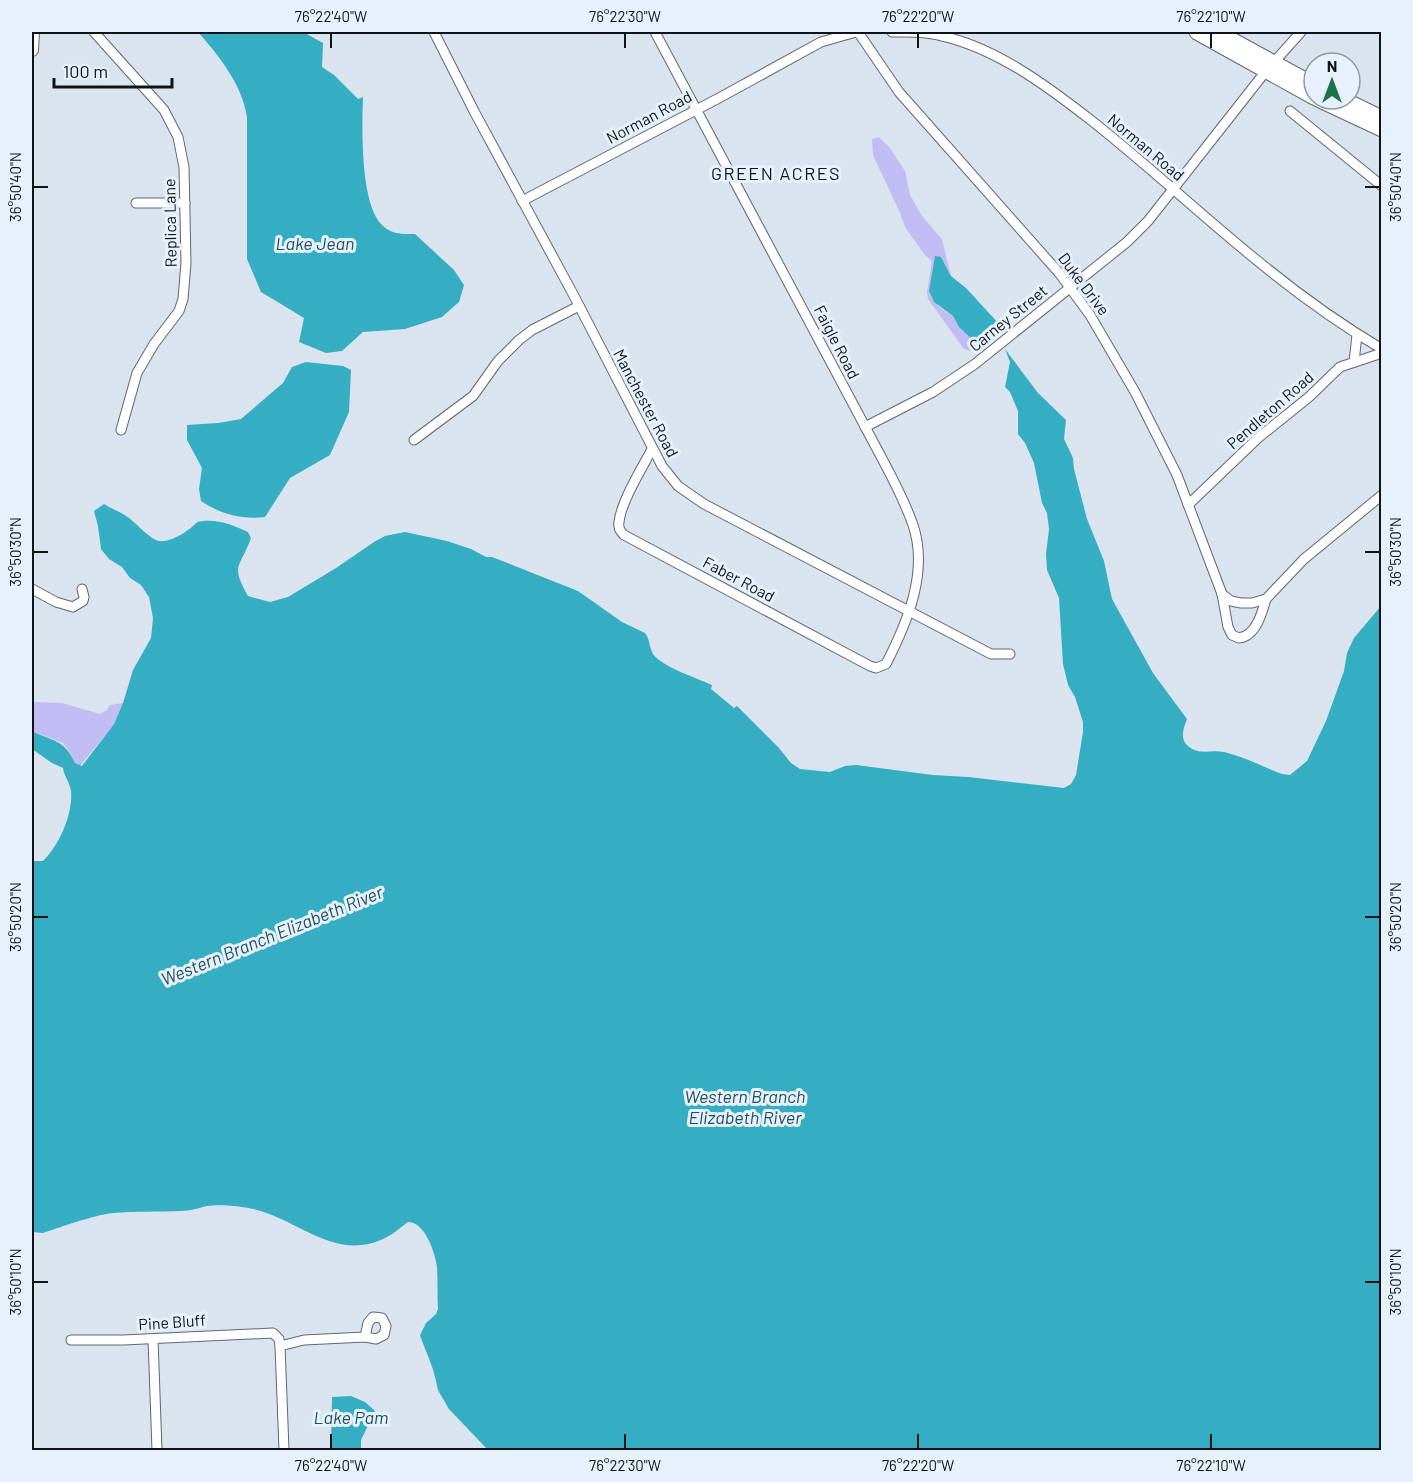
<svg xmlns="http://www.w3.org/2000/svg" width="1413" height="1482" font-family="Barlow,sans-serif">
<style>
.green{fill:#c1bcf4}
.water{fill:#35aec4}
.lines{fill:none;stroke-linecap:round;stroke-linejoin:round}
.minor-casing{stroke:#5f6871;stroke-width:11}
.tertiary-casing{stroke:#5f6871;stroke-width:14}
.primary-casing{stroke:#5f6871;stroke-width:17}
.minor{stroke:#fff;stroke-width:9}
.tertiary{stroke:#fff;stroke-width:12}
.primary{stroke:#fff;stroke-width:15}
.ticks{fill:none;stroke:#101417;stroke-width:2}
.labels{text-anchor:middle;stroke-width:6;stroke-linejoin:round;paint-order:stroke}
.street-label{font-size:16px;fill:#101417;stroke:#e7f1fc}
.neighbourhood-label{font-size:18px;letter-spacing:1.5px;fill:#101417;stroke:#e7f1fc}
.water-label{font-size:18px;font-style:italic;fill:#1f515b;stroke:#e7f1fc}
.neatline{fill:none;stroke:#101417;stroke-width:2}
.ticks-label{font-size:15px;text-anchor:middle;fill:#101417}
</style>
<rect width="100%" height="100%" fill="#dae4ef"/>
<g class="green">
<path d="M879,137L890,148L905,171L910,195L922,216L942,239L951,276L941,257L929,291L934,302L943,310L953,316L982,340L994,338C985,347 977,354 964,349L928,299L927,292L932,261L925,255L905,227L900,213L873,155L872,139Z"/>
<polygon points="32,702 62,703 100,714 107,710 110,705 123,703 114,724 80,766 75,763 69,751 63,743 32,731"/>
</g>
<g class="water">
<path d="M198,32H303L323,43L322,67L334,75L358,99L363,97C362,127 360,201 381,224C391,235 403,234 415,234L454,270L464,285L459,302L442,317L405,329L363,332L342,351L326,353L299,342L304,318L261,292L247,259V117C242,84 219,56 198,32Z"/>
<polygon points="935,256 941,257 951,276 966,288 1000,325 994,338 972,339 959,327 953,316 934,302 929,291"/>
<path d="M1005,349L1038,393L1066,420L1064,439L1073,458L1074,469L1087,519L1104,561L1112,599L1153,673L1187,719C1184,727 1179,739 1188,746C1199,756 1211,749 1224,752C1245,757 1263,767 1282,774L1290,775L1307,761L1326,721L1344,671L1347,653L1354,638L1381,606V1450H488L448,1408C445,1400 438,1393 437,1386C434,1367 426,1353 420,1335L426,1323L436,1314L438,1309C437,1295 438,1280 437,1267C435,1252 425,1222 408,1222C400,1228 391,1236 381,1240C333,1260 298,1219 253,1209C241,1206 220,1204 207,1206C198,1208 191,1211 181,1211C158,1212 135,1211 113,1213C94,1215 61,1227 43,1233L32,1232V861H43C59,845 73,815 71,791C70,783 64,776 63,768L52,763L32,749V731C54,742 64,739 75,763L82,766L114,724L123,703L133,670L151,638L153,618L149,597L141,585L130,578L122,567L109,559L101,549L98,526L94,511L104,504C112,509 121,512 129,518C137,524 150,539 159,541C171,543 190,530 197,522C216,518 231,524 248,532L251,538C240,569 230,564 248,596L270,602L288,597L336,568L374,542L385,536L405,532L447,541L471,549L486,557H492L578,591L622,622L645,633C650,639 649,647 653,654C662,667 697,678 712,685L711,689L734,708L737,706L779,748L791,763L800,769L830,772L845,766L856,765L933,775L968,777L1064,788L1071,784L1076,775L1083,732V722L1075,697L1068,685L1063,664L1059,598L1047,570L1046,554L1049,529L1047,513L1042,503L1034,463L1025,443L1018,434V411L1010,392L1005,387L1010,362Z"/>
<path d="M306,362L343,366L351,370L349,412L330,455L290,478L265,517C242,520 220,514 201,501L199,489L202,468L187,440V425L218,423L241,419L283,383L292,367Z"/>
<polygon points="351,1396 365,1402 375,1411 361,1440 361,1450 331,1450 332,1397"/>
</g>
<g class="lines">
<g class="minor-casing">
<g id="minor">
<polyline points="94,32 164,110 178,137 184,167 186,263 183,299 179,311 154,344 137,373 121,430"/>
<polyline points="434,32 475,113 573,294 662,466 678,486 704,504 991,654 1010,654"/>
<path d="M858,32L899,92L1060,274L1090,315L1135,392L1177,475L1222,594L1228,627L1232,635L1239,638C1256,636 1262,613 1266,599"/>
<path d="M892,32C907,32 923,31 938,35C995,47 1046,85 1092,121C1149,166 1202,216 1259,262C1298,294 1338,323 1382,349"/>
<polyline points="1290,111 1382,186"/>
<polyline points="522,201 719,98 821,42 856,32"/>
<polyline points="136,203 185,203"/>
<polyline points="1354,362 1357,335"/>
<polyline points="865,427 933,392 975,364 1127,242 1148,221 1266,71 1301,32"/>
<polyline points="414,440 473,396 498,361 519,340 532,330 579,306"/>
<path d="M652,449C642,468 621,502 619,522C618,528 620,531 624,535L870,666L876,668L886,664C907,623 929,572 913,525C906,505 896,485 886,466L655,32"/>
<polyline points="1188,505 1258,438 1309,397 1340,367 1382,353"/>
<polyline points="32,589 56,602 73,607 83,601 84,597 82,589"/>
<polyline points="1222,594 1231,601 1241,603 1252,603 1266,599 1304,559 1382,495"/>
<polygon points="373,1317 382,1318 386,1326 384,1335 376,1339 365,1337 368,1323"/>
<polyline points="153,1339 157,1450"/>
<polyline points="71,1340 123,1340 273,1333 279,1339 280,1346 284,1450"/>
<polyline points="280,1346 304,1340 365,1337"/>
</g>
</g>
<g class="tertiary-casing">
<polyline id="tertiary" points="32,50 33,32"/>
</g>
<g class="primary-casing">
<g id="primary">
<polyline points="1197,32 1314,97"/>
<polyline points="1217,32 1314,85"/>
<polyline points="1318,99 1382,129"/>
<polyline points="1342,99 1377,116"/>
</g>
</g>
<use href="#minor" class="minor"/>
<use href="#tertiary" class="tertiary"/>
<use href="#primary" class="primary"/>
</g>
<path class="ticks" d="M331,33V48M625,33V48M918,33V48M1211,33V48M33,187H48M1365,187H1380M33,552H48M1365,552H1380M33,917H48M1365,917H1380M33,1282H48M1365,1282H1380M331,1434V1449M625,1434V1449M918,1434V1449M1211,1434V1449"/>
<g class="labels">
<g class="street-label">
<text transform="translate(649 117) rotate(-28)" y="6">Norman Road</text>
<text transform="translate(1146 147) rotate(40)" y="6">Norman Road</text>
<text transform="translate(170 223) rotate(-91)" y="6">Replica Lane</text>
<text transform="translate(1084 284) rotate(53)" y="6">Duke Drive</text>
<text transform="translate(1008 318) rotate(-39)" y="6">Carney Street</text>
<text transform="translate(837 342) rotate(63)" y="6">Faigle Road</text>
<text transform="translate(646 403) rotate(62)" y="6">Manchester Road</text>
<text transform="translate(1270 410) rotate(-41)" y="6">Pendleton Road</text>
<text transform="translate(739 579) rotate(28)" y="6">Faber Road</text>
<text transform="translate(172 1322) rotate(-4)" y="6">Pine Bluff</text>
</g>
<g class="neighbourhood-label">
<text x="776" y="180">GREEN ACRES</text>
</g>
<g class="water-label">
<text x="315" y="250">Lake Jean</text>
<text transform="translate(272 936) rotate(-22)" y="6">Western Branch Elizabeth River</text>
<text x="745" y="1103">Western Branch<tspan x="745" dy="21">Elizabeth River</tspan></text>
<text x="351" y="1424">Lake Pam</text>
</g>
</g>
<rect width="1413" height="1482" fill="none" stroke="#e7f1fc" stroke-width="66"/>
<g transform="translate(1332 81)"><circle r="28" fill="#e7f1fc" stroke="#9199a0" stroke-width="1.5"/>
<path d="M0-4.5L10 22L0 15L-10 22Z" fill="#1c7347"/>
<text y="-9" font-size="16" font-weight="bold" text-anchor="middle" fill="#101417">N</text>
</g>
<path d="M54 78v9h118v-9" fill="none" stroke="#101417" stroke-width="3"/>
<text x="63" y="78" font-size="18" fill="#101417" stroke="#e7f1fc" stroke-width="4.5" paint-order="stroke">100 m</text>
<rect x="33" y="33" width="1347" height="1416" class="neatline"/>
<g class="ticks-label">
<text x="331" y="22">76°22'40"W</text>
<text x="625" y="22">76°22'30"W</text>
<text x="918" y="22">76°22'20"W</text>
<text x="1211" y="22">76°22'10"W</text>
<text transform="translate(16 187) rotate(-90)" y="5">36°50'40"N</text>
<text transform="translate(1396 187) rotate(-90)" y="5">36°50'40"N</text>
<text transform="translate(16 552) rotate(-90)" y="5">36°50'30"N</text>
<text transform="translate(1396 552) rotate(-90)" y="5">36°50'30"N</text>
<text transform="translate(16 917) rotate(-90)" y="5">36°50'20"N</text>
<text transform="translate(1396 917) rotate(-90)" y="5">36°50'20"N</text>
<text transform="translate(16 1282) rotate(-90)" y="5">36°50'10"N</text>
<text transform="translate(1396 1282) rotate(-90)" y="5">36°50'10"N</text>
<text x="331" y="1471">76°22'40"W</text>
<text x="625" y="1471">76°22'30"W</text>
<text x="918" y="1471">76°22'20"W</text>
<text x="1211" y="1471">76°22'10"W</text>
</g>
</svg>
